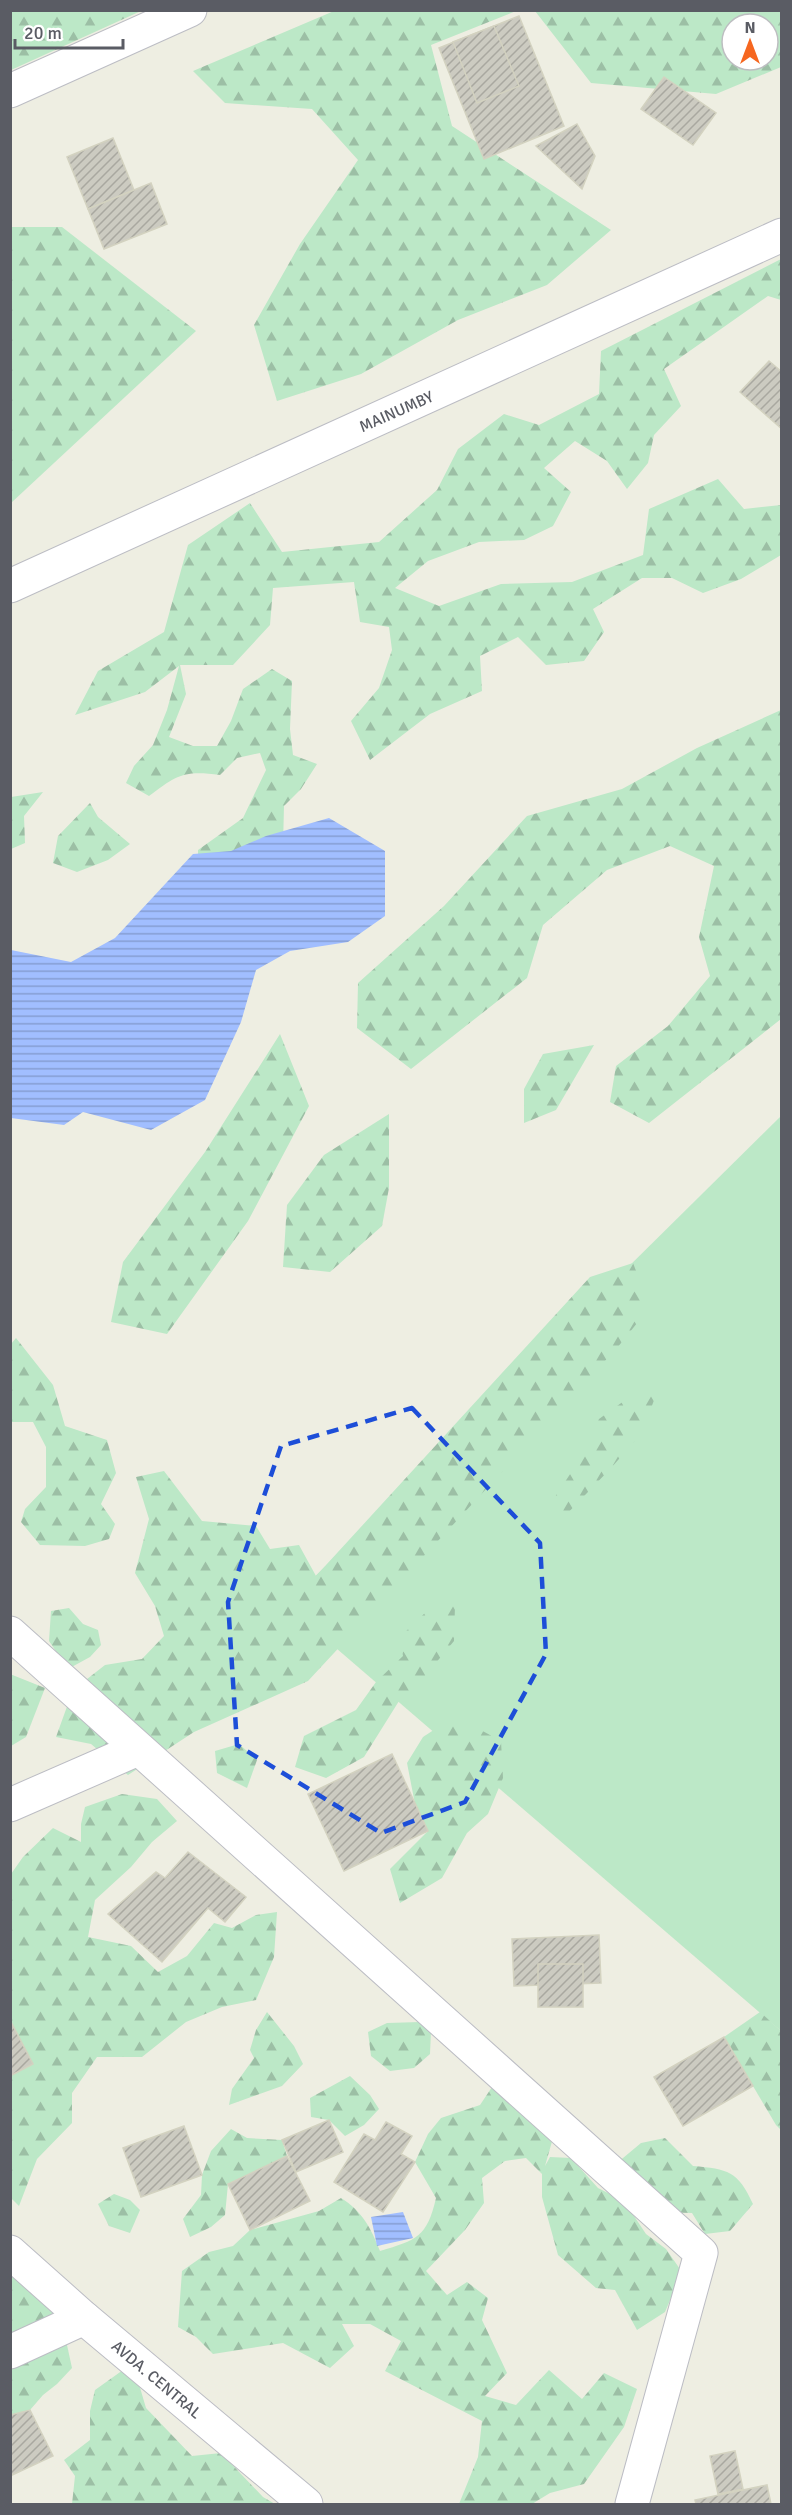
<svg xmlns="http://www.w3.org/2000/svg" width="792" height="2515" font-family="Signika,sans-serif">
<style>
.green{fill:#bce8c7}
.forest{fill:url(#forest-firs);fill-rule:evenodd}
.water{fill:url(#water-rules)}
.building{fill:url(#building-hatch);stroke:#d3d2c0;stroke-width:1.5}
.lines{fill:none;stroke-linecap:round;stroke-linejoin:round}
.minor-casing{stroke:#bcbdc4;stroke-width:35}
.minor{stroke:#fff;stroke-width:33}
.marked{fill:none;stroke:#1d4ed8;stroke-width:4.5;stroke-dasharray:12 8;stroke-linejoin:round}
.labels{text-anchor:middle;stroke-width:5;stroke-linejoin:round;paint-order:stroke}
.street-label{font-size:16px;fill:#5a5c64;stroke:#fff}
</style>
<defs>
<pattern id="forest-firs" width="22" height="20" patternUnits="userSpaceOnUse" patternTransform="scale(1.5)"><rect width="22" height="20" fill="#bce8c7"/><path d="M5 1l3.5 6h-7zM16 11l3.5 6h-7z" fill="#9cbfa5"/></pattern>
<pattern id="water-rules" width="6" height="5" patternUnits="userSpaceOnUse" patternTransform="scale(1.5)"><rect width="6" height="5" fill="#a1beff"/><path d="M0 2.5h6" fill="none" stroke="#869ed2"/></pattern>
<pattern id="building-hatch" width="6" height="6" patternUnits="userSpaceOnUse" patternTransform="scale(1.5)"><rect width="6" height="6" fill="#cccbc1"/><path d="M-1 1l2-2M0 6l6-6M5 7l2-2" fill="none" stroke="#a9a8a0"/></pattern>
</defs>
<rect width="100%" height="100%" fill="#eeeee2"/>
<polygon class="green" points="781,1116 781,2031 286,1605"/>
<g class="forest">
<polygon points="11,10 141,10 141,11 11,70"/>
<polygon points="334,11 516,11 431,45 452,126 611,230 547,285 458,320 361,374 277,401 254,325 300,244 358,160 312,109 225,103 193,71"/>
<path d="M535,11H781V67L716,94L591,83ZM732,24H768V60H732Z"/>
<polygon points="11,227 62,227 196,331 11,503"/>
<path d="M781,259V300L768,296L664,369L681,406L654,435L648,463L627,489L607,461L575,441L544,468L571,492L553,526L524,540L479,542L428,561L395,588L439,606L501,584L572,582L643,555L649,509L718,479L744,509L781,505V555L741,579L703,593L672,578H642L593,609L604,632L584,661L546,665L518,637L480,656L482,691L430,714L370,760L351,721L379,688L392,650L389,627L360,622L354,582L273,588L270,625L233,665H180L186,694L169,737L193,746H217L231,721L243,689L272,669L292,681L290,729L293,755L317,764L301,789L284,806L283,846L198,871V850L243,818L266,770L260,753L237,758L220,775C184,770 177,775 149,796L126,783L134,766L153,745L167,710L179,666L145,692L75,715L98,671L164,632L188,545L250,503L282,552L379,542L437,490L458,449L504,414L539,425L599,394L601,351Z"/>
<polygon points="781,710 781,1019 649,1123 610,1102 616,1066 668,1026 710,976 699,937 714,866 670,846 607,870 543,925 527,978 411,1069 357,1028 358,983 444,906 527,816 622,789 697,748"/>
<polygon points="43,792 24,816 25,843 11,849 11,797"/>
<polygon points="90,803 98,817 130,844 108,860 77,872 53,863 58,836"/>
<polygon points="280,1034 309,1106 248,1221 167,1334 111,1322 123,1262 205,1152"/>
<polygon points="594,1045 556,1110 524,1123 524,1089 543,1054"/>
<polygon points="389,1114 389,1188 382,1226 330,1272 283,1267 287,1205 324,1155"/>
<polygon points="633,1263 650,1307 617,1348 308,1681 194,1732 128,1775 91,1744 56,1737 73,1690 105,1665 142,1659 164,1636 155,1606 135,1573 149,1519 136,1477 164,1471 202,1521 256,1526 270,1549 299,1545 316,1576 590,1277"/>
<polygon points="16,1338 53,1385 65,1426 107,1440 116,1473 101,1504 115,1524 109,1539 85,1546 40,1545 21,1522 25,1509 46,1487 46,1447 33,1422 11,1422 11,1344"/>
<polygon points="658,1390 641,1434 611,1468 562,1519 555,1497 584,1453 599,1419 635,1393"/>
<polygon points="455,1605 454,1641 420,1682 399,1701 364,1757 326,1778 295,1767 304,1736 356,1710 376,1682 403,1656 400,1637 428,1610"/>
<polygon points="69,1608 83,1624 98,1630 101,1645 90,1657 68,1669 49,1641 51,1611"/>
<polygon points="10,1674 45,1688 26,1737 11,1746"/>
<polygon points="455,1716 501,1741 503,1778 488,1814 467,1833 442,1878 400,1903 390,1869 428,1831 415,1804 407,1763 423,1737"/>
<polygon points="239,1744 257,1760 247,1788 217,1773 215,1751"/>
<polygon points="122,1794 157,1799 177,1821 152,1842 131,1867 95,1900 88,1937 131,1946 158,1972 187,1956 214,1923 232,1928 256,1915 277,1912 274,1957 256,2000 222,2007 186,2022 142,2057 97,2057 72,2093 72,2123 37,2159 19,2206 11,2198 11,1874 23,1857 53,1828 81,1842 81,1824 85,1807"/>
<polygon points="267,2012 294,2046 303,2064 282,2086 229,2105 232,2089 254,2058 250,2050 256,2030"/>
<polygon points="760,2012 781,2031 781,2130 776,2125 724,2037"/>
<polygon points="420,2022 431,2031 430,2054 414,2068 390,2071 371,2056 368,2032 387,2023"/>
<polygon points="350,2076 370,2095 379,2109 364,2125 345,2136 329,2120 311,2117 310,2098"/>
<path d="M492,2087L553,2138L545,2166L550,2157L571,2158L598,2188L624,2201L646,2234L666,2249L682,2272L665,2312L637,2330L615,2290L596,2288L558,2255L542,2197V2174L526,2158L505,2161L482,2178L484,2203L465,2230L426,2271L447,2295L467,2282L488,2298L482,2320L507,2373L485,2396L516,2405L549,2370L582,2399L604,2373L637,2389L624,2427L584,2484L550,2493L532,2504H459L478,2457L482,2421L385,2371L401,2341L370,2324H342L354,2346L330,2368L283,2343L213,2354L196,2337L178,2327L182,2271L209,2252L233,2246L250,2230L319,2211L341,2198C362,2211 371,2228 380,2251C417,2240 427,2237 436,2198L415,2162L428,2134L441,2118L480,2105Z"/>
<polygon points="231,2129 247,2138 282,2140 287,2156 228,2184 225,2215 211,2227 190,2237 183,2219 201,2195 202,2175 211,2151"/>
<path d="M665,2138L693,2166C728,2169 738,2171 753,2204L730,2231L705,2234L692,2213L655,2212L617,2163L641,2143Z"/>
<polygon points="114,2194 130,2200 140,2210 130,2233 109,2226 98,2204"/>
<polygon points="11,2274 58,2316 51,2333 67,2345 72,2368 57,2384 43,2395 30,2410 11,2415"/>
<polygon points="123,2370 136,2374 146,2408 192,2456 221,2453 263,2497 275,2504 72,2504 75,2476 64,2460 90,2440 90,2411 95,2390"/>
</g>
<g class="water">
<polygon points="329,818 385,851 385,916 348,942 290,951 256,970 241,1022 205,1100 151,1130 83,1112 64,1125 11,1118 11,950 71,962 115,938 193,854 231,851 266,836"/>
<polygon points="403,2212 413,2238 377,2246 371,2217"/>
</g>
<g class="building">
<polygon points="519,16 564,126 484,159 439,48"/>
<polygon points="494,26 519,86 477,103 453,42"/>
<polygon points="664,77 716,113 693,145 641,109"/>
<polygon points="577,124 595,156 582,189 536,146"/>
<polygon points="113,138 134,190 88,209 67,157"/>
<polygon points="151,183 167,224 104,249 88,209"/>
<polygon points="769,361 782,372 782,429 740,392"/>
<polygon points="392,1754 428,1831 344,1871 308,1794"/>
<polygon points="188,1852 246,1897 225,1922 208,1908 162,1962 108,1914 156,1872 165,1878"/>
<polygon points="599,1935 601,1983 514,1986 512,1939"/>
<rect x="538" y="1964" width="45" height="43"/>
<polygon points="10,2020 33,2064 10,2076"/>
<polygon points="724,2037 753,2086 683,2126 654,2077"/>
<polygon points="329,2120 343,2152 296,2172 282,2140"/>
<polygon points="386,2122 412,2136 401,2154 415,2162 383,2212 334,2182 364,2134 375,2140"/>
<polygon points="184,2126 202,2175 141,2197 123,2148"/>
<polygon points="287,2156 310,2201 250,2230 228,2184"/>
<polygon points="30,2410 53,2456 10,2476 10,2415"/>
<polygon points="735,2451 743,2489 718,2494 710,2456"/>
<polygon points="767,2485 771,2504 696,2504 695,2500"/>
</g>
<g class="lines">
<g class="minor-casing">
<g id="minor">
<polyline points="10,91 190,10"/>
<polyline points="10,586 782,235"/>
<polyline points="10,1633 701,2253 632,2504"/>
<polyline points="10,1805 138,1749"/>
<polyline points="10,2252 84,2318 306,2504"/>
<polyline points="10,2352 84,2318"/>
</g>
</g>
<use href="#minor" class="minor"/>
</g>
<path class="marked" d="M412,1408L540,1543L546,1654L465,1802L381,1833L237,1745L228,1602L281,1446Z"/>
<g class="labels">
<g class="street-label">
<text transform="translate(396 411) rotate(-24)" y="6">MAINUMBY</text>
<text transform="translate(157 2379) rotate(40)" y="6">AVDA. CENTRAL</text>
</g>
</g>
<rect width="792" height="2515" fill="none" stroke="#5a5c64" stroke-width="24"/>
<g transform="translate(750 42)"><circle r="28" fill="#ffffff" stroke="#bdbec1" stroke-width="1.5"/>
<path d="M0-4.5L10 22L0 15L-10 22Z" fill="#f66720"/>
<text y="-9" font-size="16" font-weight="bold" text-anchor="middle" fill="#5a5c64">N</text>
</g>
<path d="M15 39v9h108v-9" fill="none" stroke="#5a5c64" stroke-width="3"/>
<text x="24" y="39" font-size="18" fill="#5a5c64" stroke="#ffffff" stroke-width="4.5" paint-order="stroke">20 m</text>
</svg>
